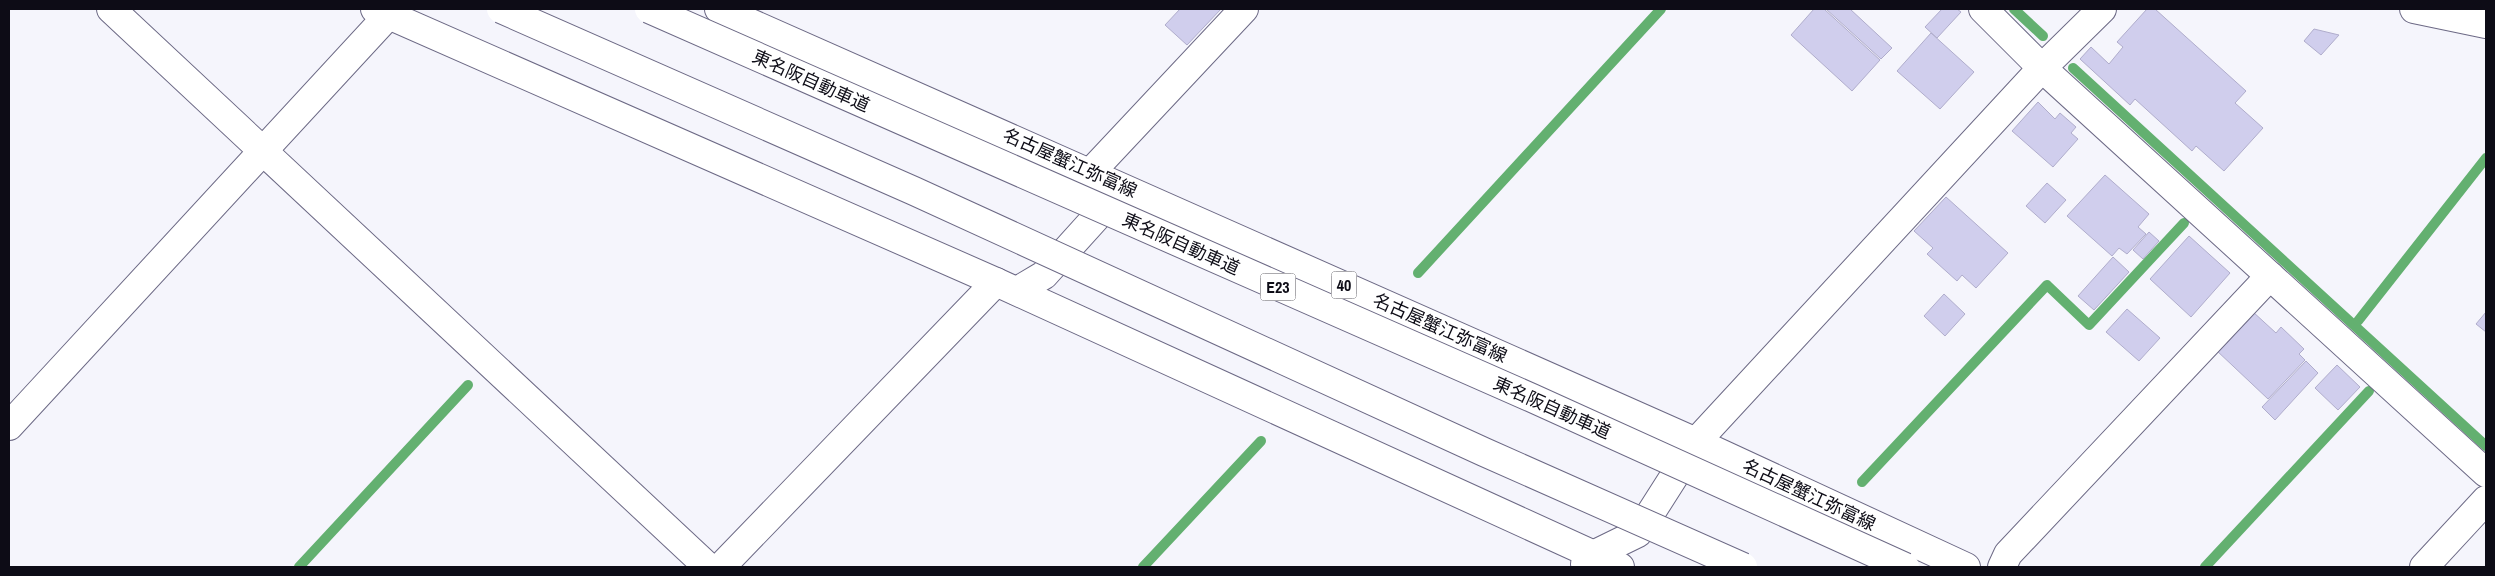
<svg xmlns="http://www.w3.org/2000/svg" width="2495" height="576" font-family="'Archivo Narrow','Noto Sans JP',sans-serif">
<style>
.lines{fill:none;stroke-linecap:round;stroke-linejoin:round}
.stream{stroke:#63b070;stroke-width:10}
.building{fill:#d0ceed;stroke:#b0adcc}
.minor-casing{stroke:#6c6985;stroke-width:30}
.major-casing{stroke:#6c6985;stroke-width:30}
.minor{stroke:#fff;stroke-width:28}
.major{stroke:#fff;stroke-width:28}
.highway-bridge-casing{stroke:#6c6985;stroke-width:30;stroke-linecap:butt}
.highway-bridge{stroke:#fff;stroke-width:28}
.labels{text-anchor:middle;stroke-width:4.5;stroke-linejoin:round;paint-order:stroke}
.shield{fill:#fff;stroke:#56555c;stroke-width:1}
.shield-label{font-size:16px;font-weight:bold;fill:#0d0c16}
.street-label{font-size:18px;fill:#0d0c16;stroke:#fff}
</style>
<rect width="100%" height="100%" fill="#f5f5fc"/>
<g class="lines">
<g class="stream">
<polyline points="2014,9 2043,36"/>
<polyline points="2073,68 2486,446"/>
<polyline points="1418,273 1661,9"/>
<polyline points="2358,321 2486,158"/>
<polyline points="1862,482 2047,285 2089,325 2184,223"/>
<polyline points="299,567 468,385"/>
<polyline points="1143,567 1261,441"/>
<polyline points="2205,567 2369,391"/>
</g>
</g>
<g class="building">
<polygon points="1180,9 1221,9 1187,45 1165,25"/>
<polygon points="1814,9 1824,9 1880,60 1852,91 1791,35"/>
<polygon points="1826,9 1850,9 1892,48 1881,59"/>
<polygon points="1942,9 1957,9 1961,12 1937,38 1925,27"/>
<polygon points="2147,9 2155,9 2246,91 2235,103 2263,128 2224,171 2196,146 2192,151 2135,99 2130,105 2080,59 2091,47 2109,64 2123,47 2117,42"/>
<polygon points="2314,29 2339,35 2321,55 2304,41"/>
<polygon points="1931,33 1974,72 1940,109 1897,71"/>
<polygon points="2038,102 2055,119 2060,113 2076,127 2071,133 2078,139 2053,167 2012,131"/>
<polygon points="2105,175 2149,214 2138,227 2146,234 2127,254 2119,248 2112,256 2067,216"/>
<polygon points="2047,183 2066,200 2045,223 2026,206"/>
<polygon points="1946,197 2008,253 1976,288 1962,275 1957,281 1927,254 1933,248 1914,231"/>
<polygon points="2149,232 2159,241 2143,259 2133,250"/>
<polygon points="2189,236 2230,273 2191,317 2150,279"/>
<polygon points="2113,257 2129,272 2094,310 2078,296"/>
<polygon points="1944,294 1965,314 1945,336 1924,316"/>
<polygon points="2127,309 2160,338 2139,361 2106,332"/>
<polygon points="2252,311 2276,333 2281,327 2304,349 2299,354 2305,360 2268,399 2216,350"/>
<polygon points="2486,312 2486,332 2476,324"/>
<polygon points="2306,361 2318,373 2275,420 2262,407"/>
<polygon points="2337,365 2360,387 2338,410 2315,388"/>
</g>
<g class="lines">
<g class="minor-casing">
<g id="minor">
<polyline points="111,9 708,567"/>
<polyline points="375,9 996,282 1620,567"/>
<polyline points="1983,9 2042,68 2486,473"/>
<polyline points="1091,172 1244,9"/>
<polyline points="1017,291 1044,275 1119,192"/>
<polyline points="9,426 394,9"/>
<polyline points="1585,564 1593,555 1638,533 1696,442 2042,68 2102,9"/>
<polyline points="721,567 996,282"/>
<polyline points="2002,567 2008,554 2270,276"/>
<polyline points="2424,567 2486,500"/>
</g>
</g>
<g class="major-casing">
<g id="major">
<polyline points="719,9 1696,442 1966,567"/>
<polyline points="2414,9 2486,24"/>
</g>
</g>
<use href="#minor" class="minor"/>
<use href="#major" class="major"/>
<g class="highway-bridge-casing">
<g id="highway-bridge">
<polyline points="501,9 914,191 1484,452 1743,567"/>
<polyline points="649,9 1532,398 1905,567"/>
</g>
</g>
<use href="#highway-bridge" class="highway-bridge"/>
</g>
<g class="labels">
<g class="shield">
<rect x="1331.5" y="271.5" width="25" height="27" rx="4"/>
<rect x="1260.5" y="273.5" width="35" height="27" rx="4"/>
</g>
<g class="shield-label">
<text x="1344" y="291">40</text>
<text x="1278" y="293">E23</text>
</g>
<g class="street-label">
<text transform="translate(811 81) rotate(24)" y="6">東名阪自動車道</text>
<text transform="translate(1070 163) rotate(24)" y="6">名古屋蟹江弥富線</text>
<text transform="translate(1181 244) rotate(24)" y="6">東名阪自動車道</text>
<text transform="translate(1440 328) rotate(24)" y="6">名古屋蟹江弥富線</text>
<text transform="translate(1552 408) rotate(24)" y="6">東名阪自動車道</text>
<text transform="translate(1809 495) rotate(25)" y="6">名古屋蟹江弥富線</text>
</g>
</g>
<rect width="2495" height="576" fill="none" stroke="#0d0c16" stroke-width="20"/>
</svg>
